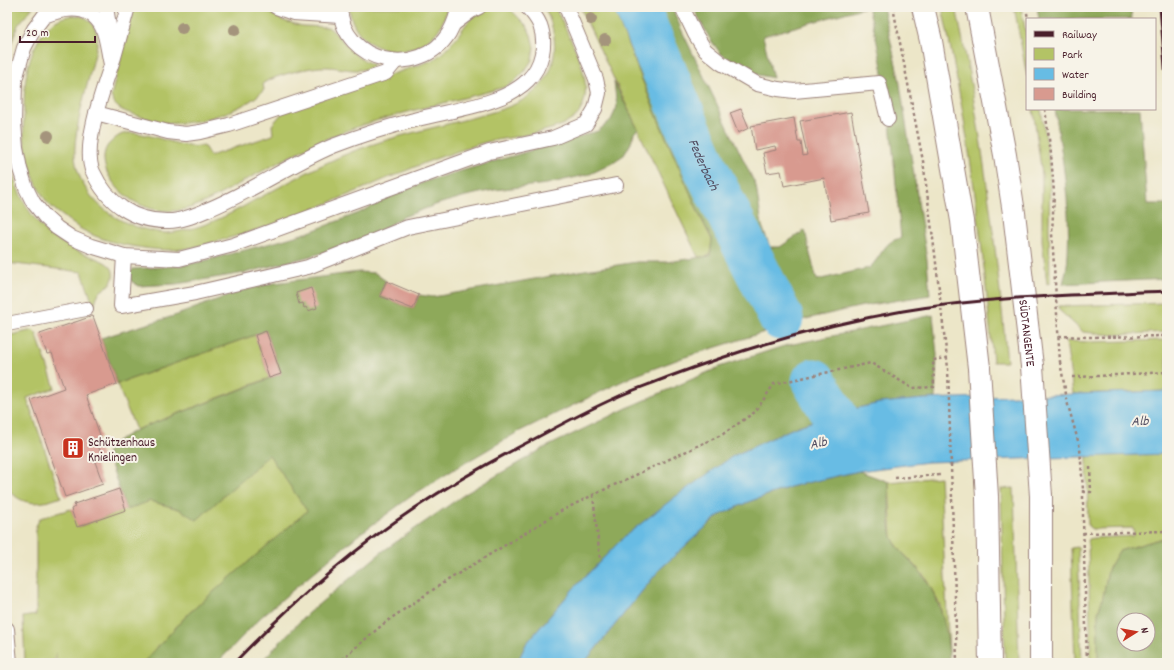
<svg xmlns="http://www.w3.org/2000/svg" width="1174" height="670" font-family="Dekko,sans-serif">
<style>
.green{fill:#b3c365;stroke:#7e7148}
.forest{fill:#8ea95a;stroke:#6c6442;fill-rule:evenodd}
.water{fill:#67bce4;stroke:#586e88}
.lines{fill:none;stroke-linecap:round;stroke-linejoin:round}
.river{stroke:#67bce4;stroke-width:45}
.building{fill:#d89a8f}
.service-casing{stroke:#9b827a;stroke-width:16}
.trunk-casing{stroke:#9b827a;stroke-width:24}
.path{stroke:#9b827a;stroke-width:2.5;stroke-dasharray:3 3;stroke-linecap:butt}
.service{stroke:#fff;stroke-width:14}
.trunk{stroke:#fff;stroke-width:22}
.rail{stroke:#4a1f2b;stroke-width:3}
.trunk-bridge-casing{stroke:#9b827a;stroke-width:24;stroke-linecap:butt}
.path-bridge{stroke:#9b827a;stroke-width:2.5;stroke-dasharray:3 3;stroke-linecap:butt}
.trunk-bridge{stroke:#fff;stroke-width:22}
.tree{fill:#a4947b}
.labels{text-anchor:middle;stroke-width:4;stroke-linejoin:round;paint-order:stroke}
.street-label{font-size:13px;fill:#4a1f2b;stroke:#f7f3e8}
.poi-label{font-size:13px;fill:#4a1f2b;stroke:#f7f3e8;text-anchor:start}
.water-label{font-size:14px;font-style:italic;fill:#534e62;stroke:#f7f3e8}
</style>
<rect width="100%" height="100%" fill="#f7f3e8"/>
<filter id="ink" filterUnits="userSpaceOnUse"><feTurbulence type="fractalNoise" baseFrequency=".025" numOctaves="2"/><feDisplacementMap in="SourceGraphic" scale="8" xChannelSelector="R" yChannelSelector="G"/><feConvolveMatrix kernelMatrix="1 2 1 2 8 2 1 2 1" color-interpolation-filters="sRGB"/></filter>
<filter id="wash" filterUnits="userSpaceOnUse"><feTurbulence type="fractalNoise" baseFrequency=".012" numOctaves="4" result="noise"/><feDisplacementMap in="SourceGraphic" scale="16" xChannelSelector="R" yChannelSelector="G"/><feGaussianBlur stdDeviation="0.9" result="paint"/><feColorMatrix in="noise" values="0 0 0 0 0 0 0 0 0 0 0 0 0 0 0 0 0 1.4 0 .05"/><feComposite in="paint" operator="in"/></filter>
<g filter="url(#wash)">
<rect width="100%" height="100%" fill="#ece6c8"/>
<g class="green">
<polygon points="7,7 33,7 18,25 7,55"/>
<path d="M134,7H259L284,21L302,26L328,27L333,31L358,57L373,65C361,75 341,67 327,67C311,66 277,75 263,83L264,90C244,111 194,126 165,123C156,122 147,118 139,116C126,112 115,110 111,96Z"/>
<path d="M349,7H447C439,65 355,65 349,7Z"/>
<path d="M544,7H555C568,36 599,82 579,113C566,132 509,137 486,142C474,145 462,150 450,154C429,160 409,170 388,178C336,200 284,223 229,238C209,243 189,250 169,250C156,250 143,248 131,246C104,241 84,234 63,216C56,211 47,204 43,196C32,179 27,157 24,138C23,129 24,119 24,110C24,86 26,61 38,41C41,36 45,30 49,26C63,13 89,9 96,31C97,35 97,41 97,45C92,67 86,88 81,109C78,125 74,141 75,157C79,196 112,222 148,230C154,231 160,233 166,233C180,232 196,228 209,223C225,217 241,208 255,200C288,183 320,164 354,151C393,136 434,128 475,117C496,111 519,106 535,91C560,70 559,34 544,7Z"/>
<polygon points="580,7 613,7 658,119 701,218 712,240 710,256 698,257"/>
<path d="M942,7H956C981,124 996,243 1007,362H993C987,290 979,217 968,145C961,98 952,53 942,7Z"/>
<polygon points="1014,7 1021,7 1027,38 1027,76"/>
<path d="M498,8L511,10L527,26L531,35L534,47L532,60L524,72L514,82L505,87C457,101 407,110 360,126C319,139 280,162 242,182C220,194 194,212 167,211C141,210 118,195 107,172C103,163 102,150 110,143C115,138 120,134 127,133C143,131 173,144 189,146C194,147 199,146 204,146L210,156L273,135L272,125L283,112L433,60C442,54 449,47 456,38C471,19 470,12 498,8Z"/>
<polygon points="1033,109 1041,109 1047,145 1050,177 1049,226 1050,283 1047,284 1042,240 1042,175"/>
<path d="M7,158C17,189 26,215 52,236C58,241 66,244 73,249C83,255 112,260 113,272C115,284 106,286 99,293C96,297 95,303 94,308L82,272L7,263Z"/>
<polygon points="1167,303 1167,332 1113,335 1083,332 1059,310 1058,306"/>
<path d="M33,330L36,333L55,388L27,398L61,497C40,505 22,507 7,488V336Z"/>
<polygon points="255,335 269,378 136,430 117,384"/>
<polygon points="1167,340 1167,391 1073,394 1066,341 1090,342"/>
<polygon points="269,454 308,511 188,614 143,663 56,663 56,653 53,663 25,663 23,617 36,615 36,526 40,518 71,509 78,527 150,501 179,509 197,519"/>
<polygon points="1167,454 1167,539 1160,539 1119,551 1108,570 1103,597 1098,613 1098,663 1091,663 1088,542 1089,539 1093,538 1134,536 1133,528 1092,529 1088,526 1087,456"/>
<polygon points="940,477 949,653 940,605 925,577 914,564 901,551 892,538 889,482"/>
<polygon points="1014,488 1019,663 1005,663 1001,489"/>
<polygon points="1078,547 1082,663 1075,663 1071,548"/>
</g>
<g class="forest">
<path d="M613,7H672L682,31L756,186L762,226L770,247H780L805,230L810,254L817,280L869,268C882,257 883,241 901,238C893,160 890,82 868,7H883L899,78L912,162L927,260L930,295L863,306L806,319L682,358L631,377L518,432L458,467L413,495L357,536L261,617L217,663H143L188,614L307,511L269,455L197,520L179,509L150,501L126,510L107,452L117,441L136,430L281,374L266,331L117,384L101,338L177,315L237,292L267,284L359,272L375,273L386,281L380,296L413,309L419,295L433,297L585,270L637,262H666L710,256L712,239L701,218L658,119Z"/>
<polygon points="693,7 740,7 745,9 759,11 782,7 866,7 763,36 773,78 754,74 721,54 710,39"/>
<polygon points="1037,7 1131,7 1132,19 1039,19"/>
<polygon points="614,82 638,129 634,133 631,143 624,155 607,166 590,174 547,184 494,190 466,196 438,204 403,217 369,237 322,253 245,273 176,284 139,286 131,281 128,275 133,269 176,266 200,262 275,242 309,232 359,213 389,197 427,181 598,131 611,120 617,107"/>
<path d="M1055,109H1140L1147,204H1167V279L1063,284C1065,274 1068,264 1068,254C1071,205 1062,157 1055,109Z"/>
<polygon points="933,315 937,355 935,398 880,403 840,412 796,427 733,456 625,536 574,588 526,644 517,663 260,663 307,614 383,551 465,494 544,448 631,406 722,366 784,346"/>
<path d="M859,471L889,482C889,492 889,533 893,539C899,552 912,561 920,572C940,597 949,631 949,663H584L660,569L718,516L748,502L793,486Z"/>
<path d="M1160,539H1167V663H1098V613L1103,597L1108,570L1119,551ZM1124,620H1148V644H1124Z"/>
</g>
<polygon class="water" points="1167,391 1167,454 928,462 859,471 793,486 748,502 718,516 660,569 584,663 517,663 526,644 574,588 625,536 675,497 733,456 796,427 840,412 880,403 924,399"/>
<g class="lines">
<g class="river">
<path id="s1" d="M637,7L705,167L781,318"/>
<polyline points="814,381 847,436"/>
</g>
</g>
<g id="blocks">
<g class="building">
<polygon points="741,109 749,128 738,133 730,113"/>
<polygon points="851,112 869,213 831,220 824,178 784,186 781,171 767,173 763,153 776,150 775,146 755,150 751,126 794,118 798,142 801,142 803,156 807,155 800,121"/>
<polygon points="386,281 419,295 413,309 380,296"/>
<polygon points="311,288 317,308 308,311 306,307 304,308 303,303 299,304 296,293"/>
<polygon points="93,316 117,384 86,395 101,438 96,439 102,457 94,459 103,484 65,497 31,400 64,388 52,353 47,354 40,334"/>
<polygon points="266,331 281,374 269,378 255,335"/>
<polygon points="119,489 126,510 77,527 71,509 75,507 74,504"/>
</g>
</g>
</g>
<g filter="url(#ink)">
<use href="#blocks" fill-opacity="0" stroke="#9b827a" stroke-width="1"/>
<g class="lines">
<g class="service-casing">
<g id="service">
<polyline points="52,7 44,16 34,29 24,48 15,80 14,123 16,148 20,169 26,188 33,202 45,217 57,228 72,238 91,246 124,256 179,259 233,245 489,152 553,138 586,124 595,109 599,93 596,79 566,7"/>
<polyline points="106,7 111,38"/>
<path d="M128,7C123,24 119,40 114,57C105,84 81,146 93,172C107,203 134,222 169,221C182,221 195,215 207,210C251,192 290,164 333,146C359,136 387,127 414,120C449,110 502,106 528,80C542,66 547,44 540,25C537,18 532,12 527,7"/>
<polyline points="276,7 293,13 341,16"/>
<path d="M340,7C342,64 420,80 449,33C454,24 457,17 458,7"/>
<polyline points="682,7 695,34 705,50 721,63 757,84 778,89 794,91 879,83 888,119"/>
<path d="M44,16C64,8 90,3 102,27C107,37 108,52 111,64"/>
<polyline points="455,23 471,11 479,7"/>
<polyline points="96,113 168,132 186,134 200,132 229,125 386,73 396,61"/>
<polyline points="124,256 121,306 195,293 308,267 408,227 616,185"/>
<polyline points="7,324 86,309"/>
<polyline points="7,629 10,663"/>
</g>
</g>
<g class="trunk-casing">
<g id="trunk">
<polyline points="923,7 931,41 962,221 979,368"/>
<path id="s2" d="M977,7L1005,155L1014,213L1032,366"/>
<polyline points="987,497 990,663"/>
<polyline points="1041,663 1041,496"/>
</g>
</g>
<g class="path">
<polyline points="893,7 923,161 935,254 948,368"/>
<polyline points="1026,7 1028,19"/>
<polyline points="1045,109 1051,154 1054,193 1052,234 1060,362"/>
<polyline points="1059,336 1087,337 1167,336"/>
<polyline points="1164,336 1167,341"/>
<polyline points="1072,377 1080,377 1167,372"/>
<polyline points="895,478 940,475"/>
<polyline points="1083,490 1083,519 1087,663"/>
<polyline points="1083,492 1091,492 1090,467"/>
<polyline points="593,495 600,559"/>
<polyline points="952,499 957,663"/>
<polyline points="1083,533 1167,531"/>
<polyline points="337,663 387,621 443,583 561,511 593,495 723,434 755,412 774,384 871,363 912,388 934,387 933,360 947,358"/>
</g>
<use href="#service" class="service"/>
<use href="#trunk" class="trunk"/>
<g class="rail">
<polyline points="1160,7 1167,90"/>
<path d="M234,663C288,607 350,551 415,508C454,482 495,459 536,438C562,424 588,410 615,398C632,390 651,384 668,377C745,348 822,325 903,311C990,296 1079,295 1167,291"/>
</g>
<g class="trunk-bridge-casing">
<g id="trunk-bridge">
<polyline points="1032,366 1041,496"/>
<polyline points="979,368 987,497"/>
</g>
</g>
<g class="path-bridge">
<polyline points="1060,362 1068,405 1080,448 1083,490"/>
<polyline points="948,368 952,499"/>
</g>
<use href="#trunk-bridge" class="trunk-bridge"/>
</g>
<g class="tree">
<circle cx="591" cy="19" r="6"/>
<circle cx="182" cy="28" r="6"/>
<circle cx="235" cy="30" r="6"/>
<circle cx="605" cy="40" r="6"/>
<circle cx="48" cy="136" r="6"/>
</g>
</g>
<defs>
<g id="building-square" transform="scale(1.15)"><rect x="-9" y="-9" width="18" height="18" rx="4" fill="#c8321e" stroke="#f7f3e8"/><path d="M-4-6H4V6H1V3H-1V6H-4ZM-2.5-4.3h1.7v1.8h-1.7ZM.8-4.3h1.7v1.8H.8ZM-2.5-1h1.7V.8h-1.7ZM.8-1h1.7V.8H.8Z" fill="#fff"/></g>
</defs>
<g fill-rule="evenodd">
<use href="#building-square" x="73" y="448"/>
</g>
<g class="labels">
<g class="street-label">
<text dy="5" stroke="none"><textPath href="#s2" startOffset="330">SÜDTANGENTE</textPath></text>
</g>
<g class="poi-label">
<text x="88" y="446">Schützenhaus<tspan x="88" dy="15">Knielingen</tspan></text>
</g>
<g class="water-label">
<text dy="5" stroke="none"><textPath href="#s1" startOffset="171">Federbach</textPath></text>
<text transform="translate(1140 420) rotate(-1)" y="5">Alb</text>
<text transform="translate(818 442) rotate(-12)" y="5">Alb</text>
</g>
</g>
<rect width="1174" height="670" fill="none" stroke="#f7f3e8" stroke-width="24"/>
<rect x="1026" y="18" width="130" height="92" fill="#f7f3e8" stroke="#b29e9c"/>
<rect x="1034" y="31" width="20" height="6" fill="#4a1f2b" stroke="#b29e9c"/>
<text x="1062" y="38" font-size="12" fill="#4a1f2b">Railway</text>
<rect x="1034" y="48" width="20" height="12" fill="#b3c365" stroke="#b29e9c"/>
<text x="1062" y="58" font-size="12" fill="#4a1f2b">Park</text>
<rect x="1034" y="68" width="20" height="12" fill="#67bce4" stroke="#b29e9c"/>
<text x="1062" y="78" font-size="12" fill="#4a1f2b">Water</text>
<rect x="1034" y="88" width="20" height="12" fill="#d89a8f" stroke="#b29e9c"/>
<text x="1062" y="98" font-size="12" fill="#4a1f2b">Building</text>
<g transform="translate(1136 632) rotate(79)"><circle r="19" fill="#f7f3e8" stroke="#b29e9c"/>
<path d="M0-3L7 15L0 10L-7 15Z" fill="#c8321e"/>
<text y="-6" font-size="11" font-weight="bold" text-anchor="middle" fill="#4a1f2b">N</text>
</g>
<path d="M20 36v6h75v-6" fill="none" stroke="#4a1f2b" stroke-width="2"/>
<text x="26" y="36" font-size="12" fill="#4a1f2b" stroke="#f7f3e8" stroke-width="3" paint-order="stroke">20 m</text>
</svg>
